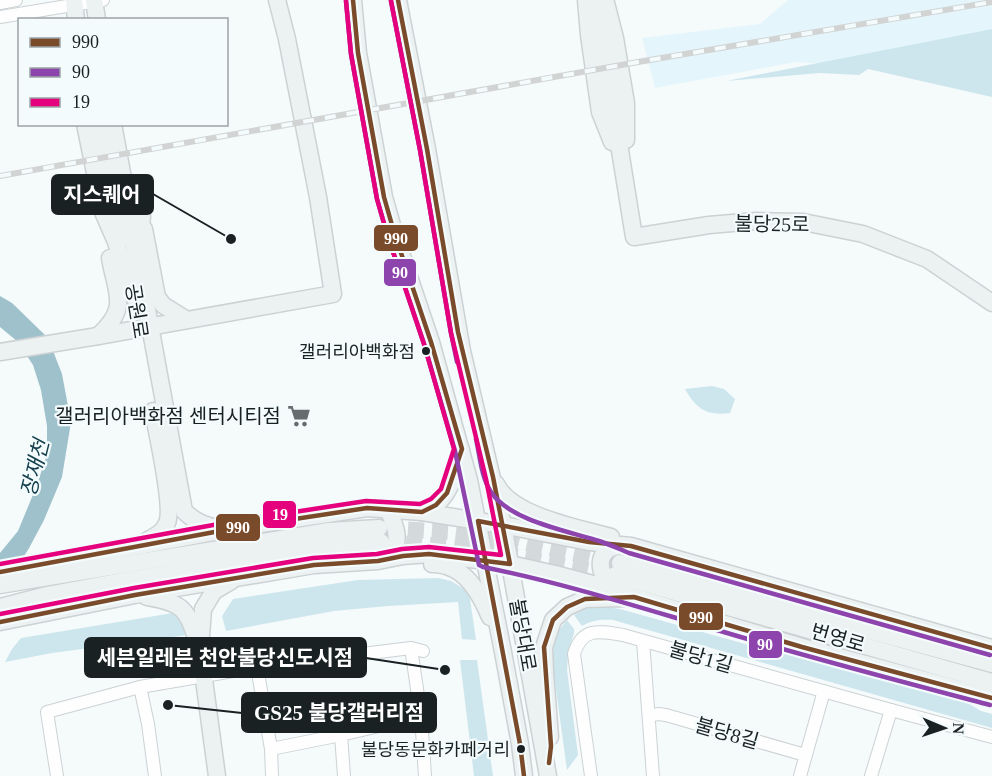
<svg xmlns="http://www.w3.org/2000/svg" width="992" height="776" font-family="'Times New Roman','Noto Sans KR',serif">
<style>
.built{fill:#e4f6fc}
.green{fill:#cde6ee}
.water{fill:#9ec1cb}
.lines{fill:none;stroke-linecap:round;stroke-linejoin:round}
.secondary-tunnel{stroke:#d4d9db;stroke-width:16;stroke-dasharray:16 8;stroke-linecap:butt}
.street-casing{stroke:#ccd2d4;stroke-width:14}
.secondary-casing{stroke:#ccd2d4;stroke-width:19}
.street{stroke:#fefefe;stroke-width:12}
.secondary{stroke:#ecf1f2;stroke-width:16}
.rail-casing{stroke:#d2d4d4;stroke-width:6}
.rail{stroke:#f3fbfd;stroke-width:4;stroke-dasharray:11;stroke-linecap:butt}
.bus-1-casing{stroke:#f3fbfd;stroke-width:9}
.bus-2-casing{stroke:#f3fbfd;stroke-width:9}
.bus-3-casing{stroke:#f3fbfd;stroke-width:9}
.bus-1{stroke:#7a4b2a;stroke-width:4.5}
.bus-2{stroke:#8e44ad;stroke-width:4.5}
.bus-3{stroke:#e5007d;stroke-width:4.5}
.bus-dot{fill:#1a2123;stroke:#f3fbfd;stroke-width:2}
.labels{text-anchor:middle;stroke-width:4.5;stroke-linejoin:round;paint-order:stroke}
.bus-label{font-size:18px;fill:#1a2123;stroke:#f3fbfd;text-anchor:end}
.street-label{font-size:20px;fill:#1a2123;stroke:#f3fbfd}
.poi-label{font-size:20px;fill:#1a2123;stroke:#f3fbfd;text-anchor:end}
.water-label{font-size:21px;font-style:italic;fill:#17414e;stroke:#f3fbfd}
.leader{fill:none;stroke:#1a2123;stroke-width:2}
.callout-dot{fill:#1a2123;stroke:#f3fbfd;stroke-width:2}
.callout{fill:#1a2123;stroke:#1a2123;stroke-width:2}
.callout-label{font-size:21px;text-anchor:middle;font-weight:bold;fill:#fff}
.line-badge{stroke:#f3fbfd;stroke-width:2}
.badge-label{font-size:16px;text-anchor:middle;font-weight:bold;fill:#fff}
</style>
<rect width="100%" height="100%" fill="#f5fafb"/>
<polygon class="built" points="788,0 992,0 992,82 966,75 796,62 655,88 642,38 760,24"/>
<g class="green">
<polygon points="992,29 992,97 868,69 859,75 820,73 726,81"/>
<path d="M712,386L724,389L735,399L730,413C707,416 696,409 685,389Z"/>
<polygon points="438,578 451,581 469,592 476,640 462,639 458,602 388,606 334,611 226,631 222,616 233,599 358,580"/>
<path d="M601,606L620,609L770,651L801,654L956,696L981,711L992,714V728L613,620C601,619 592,620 582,626L574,615L587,607Z"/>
<polygon points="173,613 179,616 188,635 52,653 5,662 12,649 21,638"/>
<polygon points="567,620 574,629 574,633 568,653 567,670 578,755 567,770 554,675 553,653 554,640 558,631"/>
<polygon points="460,660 477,660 493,776 474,776"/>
</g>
<polygon class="water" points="0,296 12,303 48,338 62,374 71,422 62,477 44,520 28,550 0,591 0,553 18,531 37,485 47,454 47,426 41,390 33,365 18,342 0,327"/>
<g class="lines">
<g class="secondary-tunnel">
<polyline points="384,528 448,532 513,540 620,563"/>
<polyline points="382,542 448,546 514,556 614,575"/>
</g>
<g class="street-casing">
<g id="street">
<polyline points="0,3 16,0"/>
<polyline points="0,17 103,0"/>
<polyline points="643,641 653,776"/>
<polyline points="411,648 423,651"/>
<polyline points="257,667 271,749 341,735 421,716"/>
<polyline points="140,687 148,724 155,776"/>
<polyline points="649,716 658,714 666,715 805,755"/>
<polyline points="341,735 344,776"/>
<polyline points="271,749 272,776"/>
<polyline points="57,776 47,712 140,687 257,667 411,648 421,716 425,776"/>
<path d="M591,776L574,654C582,627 599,631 623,635L891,710L992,737"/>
<polyline points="800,776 824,691"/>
<polyline points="871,776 891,710"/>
</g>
</g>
<g class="secondary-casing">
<g id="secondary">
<polyline points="74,0 76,20"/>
<polyline points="94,0 97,20"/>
<polyline points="353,0 358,53 384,197 394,232 431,342 469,480 503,652 520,744 524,776"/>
<polyline points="398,0 427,149 462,351 503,525 548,776"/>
<polyline points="586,0 589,35 600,112 612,142"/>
<polyline points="597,0 601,33 634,237 709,225 756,221 803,222 863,234 927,259 992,303"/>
<polyline points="606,3 615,38 626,103 626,140"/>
<polyline points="85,124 103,212 116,242 126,276 135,299"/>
<polyline points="99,124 123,238"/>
<path d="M113,124L127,200L142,298L146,304L184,511C194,521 206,527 220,528"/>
<polyline points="136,189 142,216 140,241"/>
<polyline points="144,229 157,297 163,305 187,320"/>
<path d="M98,336C130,307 116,294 110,258"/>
<polyline points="0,352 98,336 333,294 318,197 287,39 277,0"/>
<path d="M496,484C511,516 579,528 611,537"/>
<path d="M422,512C426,510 432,508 435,505C452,493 456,468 461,450"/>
<path d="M146,541C155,536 163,533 167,523C174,507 157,433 153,411"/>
<path d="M382,559L394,553C400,535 395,526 388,509"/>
<polyline points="620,563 992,664"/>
<path d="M432,564C464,564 479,591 490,617"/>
<polyline points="0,572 236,528 367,508 422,512 503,525 589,542 631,546 992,648"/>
<polyline points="615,575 992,682"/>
<polyline points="0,585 329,531 379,528"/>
<path d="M615,589C596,576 594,547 621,546"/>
<path d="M147,597C185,604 186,608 198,643"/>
<polyline points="0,607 47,595 128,580 254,559 329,545 381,542"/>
<polyline points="0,622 135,595 314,565 378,561 403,556 429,554 510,564 555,574 604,587 634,597 802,647 992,698"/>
<polyline points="550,737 545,673 544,647 553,620 567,607 585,599 624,598"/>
<polyline points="217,776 200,650 203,609 214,591 231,581"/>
</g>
</g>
<use href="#street" class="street"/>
<use href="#secondary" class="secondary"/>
<g class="rail-casing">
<polyline id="rail" points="0,176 638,62 992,2"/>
</g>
<use href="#rail" class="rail"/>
<g class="bus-1-casing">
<g id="bus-1">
<polyline points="0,572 236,528 367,508 422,512 436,505 447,493 462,449 431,342 394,232 384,197 358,53 353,0"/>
<polyline points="0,622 135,595 314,565 378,561 403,556 429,554 510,564 493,477 458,332 427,149 398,0"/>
<polyline points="549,763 551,746 544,647 553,620 567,607 585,599 634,597 802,647 992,698"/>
<polyline points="524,776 520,744 478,521 589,542 631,546 992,648"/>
</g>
</g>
<g class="bus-2-casing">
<g id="bus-2">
<path d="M346,1L351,54L377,199L387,234L424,344L455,451L479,565L483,567C563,583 638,607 717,630C807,657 899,681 990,705"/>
<polyline points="391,1 420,150 451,333 457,362"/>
<path d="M476,439C480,456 481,477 491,492C510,521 568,531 599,541C609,544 619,549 629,553L990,655"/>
</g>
</g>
<g class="bus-3-casing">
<g id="bus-3">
<polyline points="0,564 235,521 366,501 420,504 431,499 441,489 454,449 424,344 387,234 377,199 351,54 346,1"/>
<polyline points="0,614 134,588 313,558 377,554 402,549 429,547 501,555 486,479 451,333 420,150 391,1"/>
</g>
</g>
<use href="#bus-1" class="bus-1"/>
<use href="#bus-2" class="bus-2"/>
<use href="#bus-3" class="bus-3"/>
</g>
<defs>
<g id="supermarket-bare" transform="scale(1.8)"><path d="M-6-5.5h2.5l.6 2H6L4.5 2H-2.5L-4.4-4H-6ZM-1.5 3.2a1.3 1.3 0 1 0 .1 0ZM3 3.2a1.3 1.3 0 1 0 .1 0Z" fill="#676d6f" stroke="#f3fbfd" stroke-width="2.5" paint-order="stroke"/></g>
</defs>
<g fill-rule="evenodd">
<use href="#supermarket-bare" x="299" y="416"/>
</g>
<g class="bus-dot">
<circle cx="426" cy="351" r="5"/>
<circle cx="521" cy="749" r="5"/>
</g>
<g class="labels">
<g class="bus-label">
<text x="415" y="358">갤러리아백화점</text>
<text x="510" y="756">불당동문화카페거리</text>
</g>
<g class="street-label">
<text transform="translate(772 224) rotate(1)" y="7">불당25로</text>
<text transform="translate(137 311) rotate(81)" y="7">공원로</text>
<text transform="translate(523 635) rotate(80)" y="7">불당대로</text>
<text transform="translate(838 638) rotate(16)" y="7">번영로</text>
<text transform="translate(701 657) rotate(16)" y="7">불당1길</text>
<text transform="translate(727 733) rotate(16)" y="7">불당8길</text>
</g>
<g class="poi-label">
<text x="281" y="423">갤러리아백화점 센터시티점</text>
</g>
<g class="water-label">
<text transform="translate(35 468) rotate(-76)" y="7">장재천</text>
</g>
</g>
<path class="leader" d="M231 239L153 194M445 670L366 658M168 705L242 713"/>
<g class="callout-dot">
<circle cx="231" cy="239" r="6"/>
<circle cx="445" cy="670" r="6"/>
<circle cx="168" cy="705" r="6"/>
</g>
<g class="callout">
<rect x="52" y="175" width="101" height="39" rx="6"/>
<rect x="85" y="638" width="281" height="39" rx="6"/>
<rect x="242" y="693" width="194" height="39" rx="6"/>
</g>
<g class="callout-label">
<text x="102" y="202">지스퀘어</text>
<text x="225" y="665">세븐일레븐 천안불당신도시점</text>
<text x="339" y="720">GS25 불당갤러리점</text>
</g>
<g class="line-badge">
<rect x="373" y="224" width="46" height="28" rx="6" fill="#7a4b2a"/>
<rect x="383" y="258" width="34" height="29" rx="6" fill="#8e44ad"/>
<rect x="262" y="500" width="35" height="29" rx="6" fill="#e5007d"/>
<rect x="215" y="513" width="46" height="29" rx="6" fill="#7a4b2a"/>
<rect x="678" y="602" width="46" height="29" rx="6" fill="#7a4b2a"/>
<rect x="748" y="630" width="35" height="29" rx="6" fill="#8e44ad"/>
</g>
<g class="badge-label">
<text x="396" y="244">990</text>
<text x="400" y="278">90</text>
<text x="280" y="520">19</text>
<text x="238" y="533">990</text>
<text x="701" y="623">990</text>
<text x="765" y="650">90</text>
</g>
<rect x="18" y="18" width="210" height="108" fill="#f3fbfd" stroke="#9ca4a6" stroke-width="1.5"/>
<rect x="30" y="38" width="30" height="9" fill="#7a4b2a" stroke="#9ca4a6" stroke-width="1.5"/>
<text x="72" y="48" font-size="18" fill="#1a2123">990</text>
<rect x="30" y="68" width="30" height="9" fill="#8e44ad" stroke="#9ca4a6" stroke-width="1.5"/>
<text x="72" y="78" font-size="18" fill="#1a2123">90</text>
<rect x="30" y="98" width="30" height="9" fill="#e5007d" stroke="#9ca4a6" stroke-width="1.5"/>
<text x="72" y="108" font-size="18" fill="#1a2123">19</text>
<g transform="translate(944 728) rotate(92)" stroke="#f3fbfd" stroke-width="4.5" paint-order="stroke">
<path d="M0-4.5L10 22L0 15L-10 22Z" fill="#1a2123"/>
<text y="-9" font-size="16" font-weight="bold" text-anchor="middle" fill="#1a2123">N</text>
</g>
</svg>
